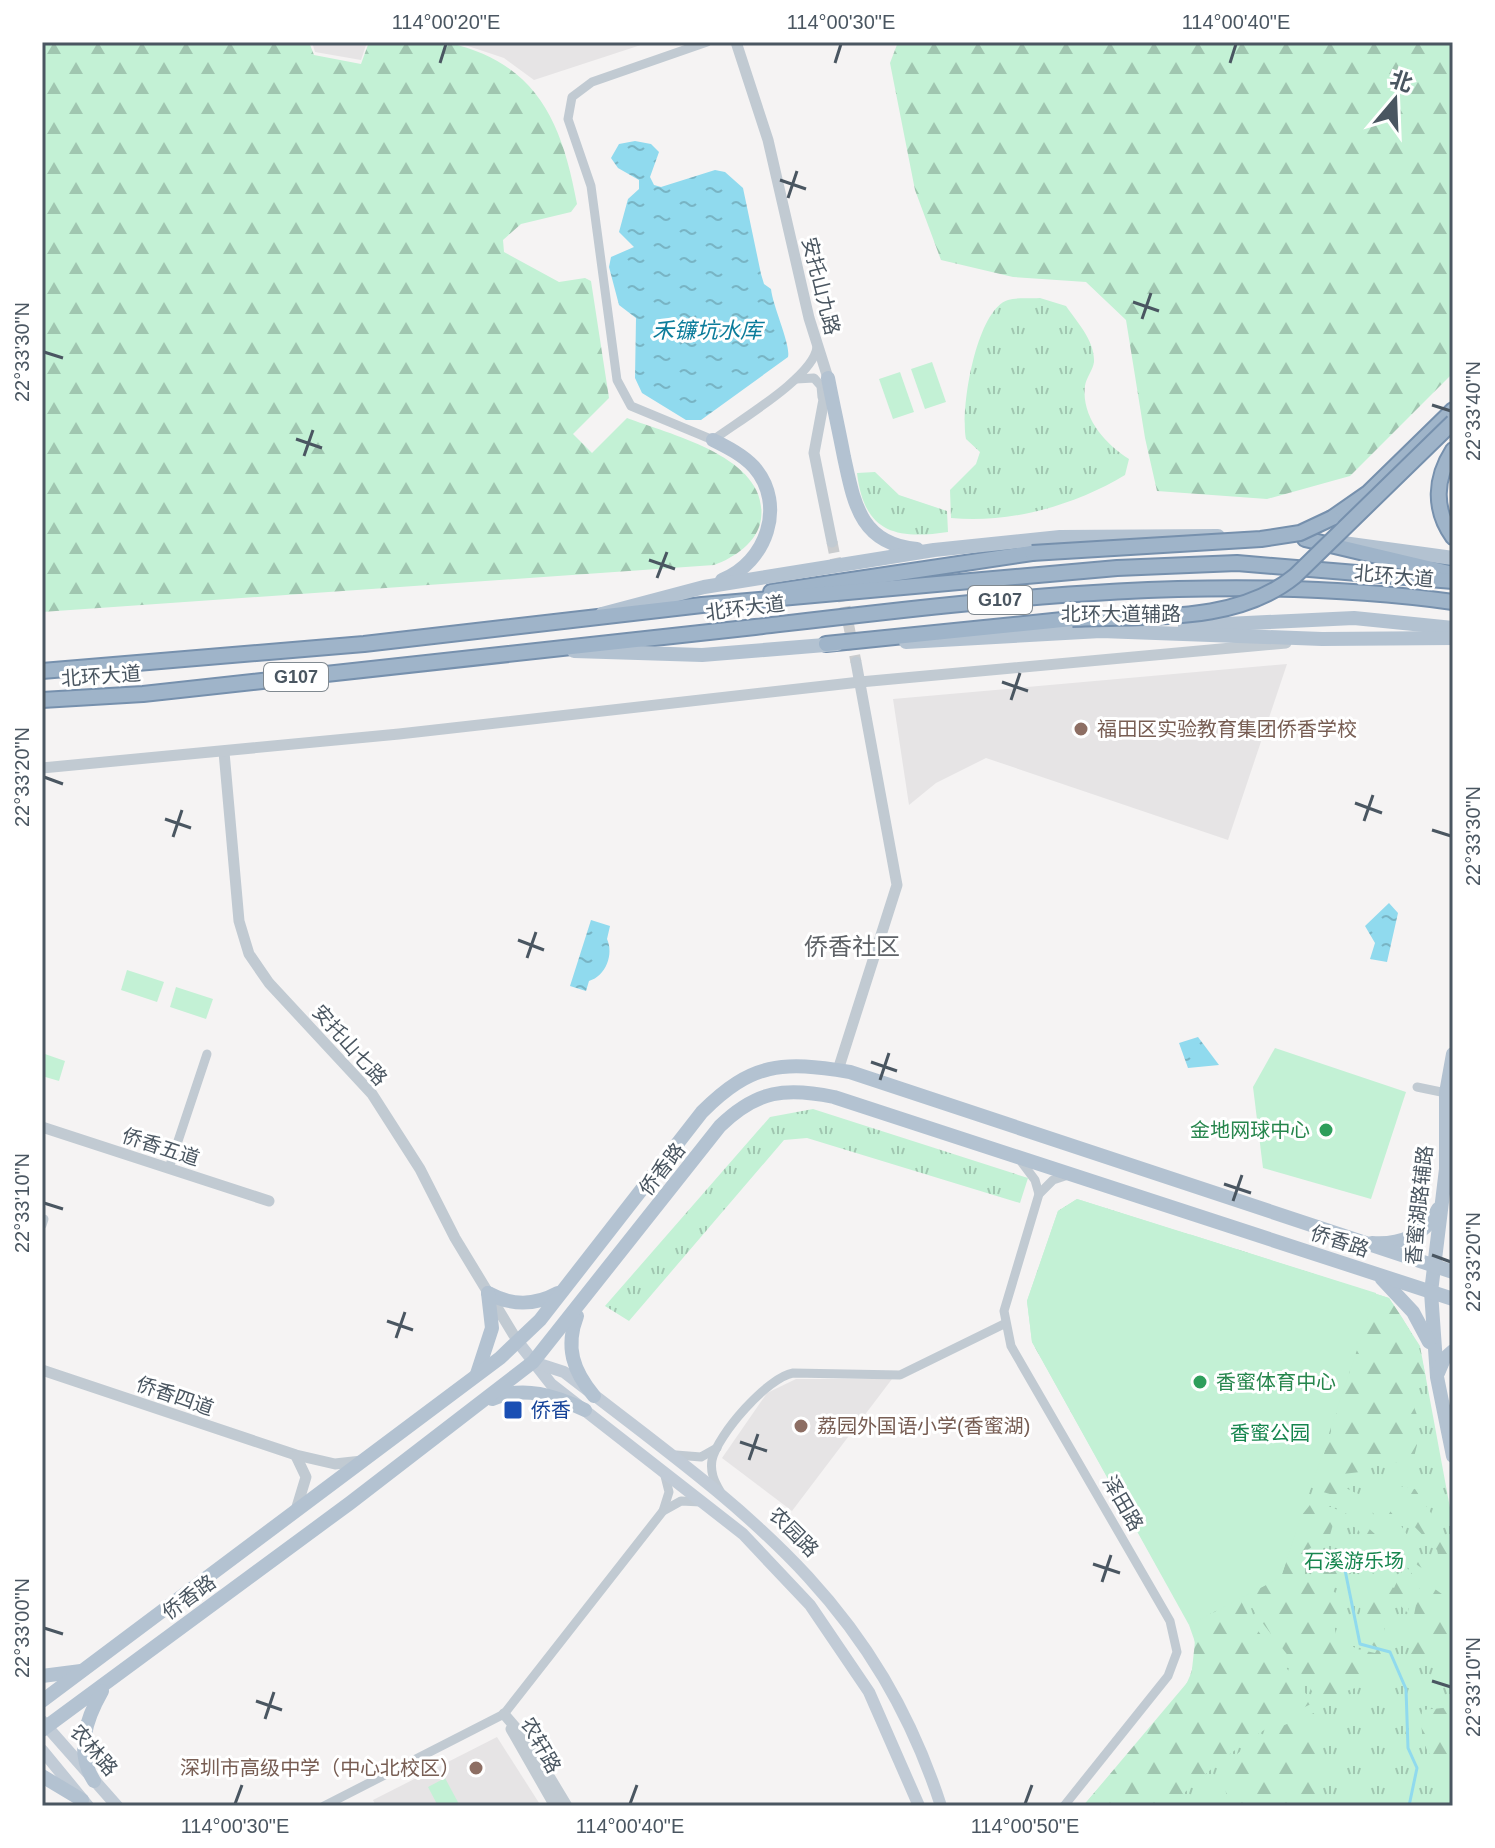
<svg xmlns="http://www.w3.org/2000/svg" width="1495" height="1848" font-family="Arial,'Noto Sans SC',sans-serif">
<style>
.education{fill:#e6e4e5}
.grass{fill:url(#grass-tufts)}
.forest{fill:url(#forest-firs);fill-rule:evenodd}
.pitch{fill:#c3f1d5}
.water{fill:url(#water-ripples)}
.lines{fill:none;stroke-linecap:round;stroke-linejoin:round}
.stream{stroke:#90daee;stroke-width:3}
.tertiary-tunnel{stroke:#caccce;stroke-width:11;stroke-dasharray:11 5.5;stroke-linecap:butt}
.trunk-casing{stroke:#7690ad;stroke-width:18}
.minor{stroke:#c1cad2;stroke-width:9}
.tertiary{stroke:#c1cad2;stroke-width:11}
.secondary{stroke:#c1cbd6;stroke-width:12}
.primary{stroke:#b3c2d1;stroke-width:14}
.trunk{stroke:#9fb4c9;stroke-width:14}
.trunk-bridge-casing{stroke:#7690ad;stroke-width:18;stroke-linecap:butt}
.trunk-bridge{stroke:#9fb4c9;stroke-width:14}
.ticks{fill:none;stroke:#4a5661;stroke-width:3}
.education-dot{fill:#8d6e63;stroke:#fff;stroke-width:3}
.leisure-dot{fill:#2e9e5b;stroke:#fff;stroke-width:3}
.transit-dot{fill:#1a4fb4;stroke:#fff;stroke-width:3}
.labels{text-anchor:middle;stroke-width:6;stroke-linejoin:round;paint-order:stroke}
.shield{fill:#fff;stroke:#808990;stroke-width:2}
.shield-label{font-size:18px;font-weight:bold;fill:#4a5661}
.street-label{font-size:20px;fill:#4a5661;stroke:#fff}
.education-label{font-size:20px;fill:#785e54;stroke:#fff;text-anchor:start}
.leisure-label{font-size:20px;fill:#27864d;stroke:#fff;text-anchor:end}
.transit-label{font-size:20px;fill:#164399;stroke:#fff;text-anchor:start}
.park-label{font-size:20px;fill:#17864f;stroke:#fff}
.water-label{font-size:22px;font-style:italic;fill:#0c7c9b;stroke:#fff}
.quarter-label{font-size:24px;fill:#5f6368;stroke:#fff}
.neatline{fill:none;stroke:#4a5661;stroke-width:3}
.ticks-label{font-size:20px;text-anchor:middle;fill:#4a5661}
</style>
<defs>
<pattern id="grass-tufts" width="24" height="20" patternUnits="userSpaceOnUse" patternTransform="scale(2)"><rect width="24" height="20" fill="#c3f1d5"/><path d="M3 7l-1-3M5 7V3M7 7l1-3M15 17l-1-3M17 17v-4M19 17l1-3" fill="none" stroke="#a0c6b0"/></pattern>
<pattern id="forest-firs" width="22" height="20" patternUnits="userSpaceOnUse" patternTransform="scale(2)"><rect width="22" height="20" fill="#c3f1d5"/><path d="M5 1l3.5 6h-7zM16 11l3.5 6h-7z" fill="#a0c6b0"/></pattern>
<pattern id="water-ripples" width="26" height="14" patternUnits="userSpaceOnUse" patternTransform="scale(2)"><rect width="26" height="14" fill="#90daee"/><path d="M2 4q2-2 4 0t4 0M15 11q2-2 4 0t4 0" fill="none" stroke="#78b4c4"/></pattern>
</defs>
<rect width="100%" height="100%" fill="#f5f3f3"/>
<g class="education">
<polygon points="312,42 367,42 361,60 315,52"/>
<polygon points="456,42 650,42 534,80 504,58"/>
<polygon points="1287,664 1228,840 986,758 936,783 909,805 893,699"/>
<polygon points="796,1379 892,1379 792,1511 722,1458 767,1393"/>
<polygon points="497,1737 541,1806 376,1806 373,1800"/>
</g>
<g class="grass">
<path d="M1040,298L1066,306C1077,322 1095,341 1094,362C1093,370 1086,378 1085,386C1081,417 1105,444 1129,459L1125,475C1076,505 1009,524 951,518L950,490L976,464L980,452L966,439C960,410 976,310 1008,300C1017,297 1031,299 1040,298Z"/>
<path d="M875,472L899,495L947,511L948,532C895,540 864,532 857,473Z"/>
<polygon points="813,1109 1028,1178 1020,1203 807,1138 784,1140 629,1321 605,1306 770,1117"/>
<path d="M1077,1199L1389,1298L1420,1346L1453,1524V1806H1083L1181,1693C1194,1673 1198,1654 1193,1631L1032,1342L1027,1301L1058,1211Z"/>
</g>
<g class="forest">
<path d="M42,42H309L314,55L361,64L369,42C394,42 425,37 449,43C537,63 562,122 577,204L571,212L521,224L503,240L504,252L559,282L585,278L591,281L609,398L573,434L592,453L627,418C671,435 769,457 761,519C758,542 734,558 714,565L42,612Z"/>
<polygon points="898,42 1453,42 1453,373 1350,476 1267,499 1157,491 1145,438 1126,320 1086,282 1013,277 941,260 915,190 890,63"/>
<path d="M1189,1234L1389,1298C1409,1328 1420,1342 1426,1379L1411,1381L1407,1388L1417,1415L1412,1435L1417,1445L1413,1461L1408,1465L1364,1455L1359,1463L1360,1472L1343,1474L1339,1481C1350,1496 1370,1494 1384,1505C1403,1522 1411,1548 1431,1565L1429,1572C1404,1561 1397,1534 1378,1517C1360,1501 1335,1496 1313,1489L1359,1342Z"/>
<path d="M1381,1482L1415,1489C1437,1523 1453,1538 1453,1582L1444,1580L1437,1550L1412,1524L1392,1494L1379,1487Z"/>
<path d="M1313,1501C1371,1519 1373,1534 1412,1573L1408,1613L1392,1598L1382,1602L1388,1665L1382,1679L1317,1701C1300,1663 1266,1634 1245,1596L1281,1577L1302,1515ZM1334,1521L1357,1528L1371,1550L1403,1569L1394,1588L1373,1573C1358,1591 1352,1639 1378,1648L1375,1653L1357,1649L1336,1636L1334,1623L1344,1600L1333,1591L1337,1573L1333,1565L1324,1564L1315,1584L1308,1582L1303,1571L1306,1551L1330,1535Z"/>
<polygon points="1421,1579 1453,1602 1453,1669 1452,1662 1440,1660 1419,1666 1411,1662 1409,1641"/>
<path d="M1240,1599L1252,1623L1313,1703C1257,1729 1215,1764 1170,1806H1083L1191,1678L1195,1642L1189,1625Z"/>
<path d="M1453,1707V1790C1437,1753 1418,1759 1422,1710Z"/>
<path d="M1314,1713L1322,1760L1320,1806H1227C1229,1796 1222,1786 1225,1776C1232,1742 1285,1725 1314,1713Z"/>
</g>
<g class="pitch">
<polygon points="932,362 946,402 925,409 911,369"/>
<polygon points="900,372 914,412 893,419 879,379"/>
<polygon points="127,970 164,982 157,1002 121,990"/>
<polygon points="176,987 213,999 206,1019 170,1007"/>
<polygon points="1275,1048 1406,1092 1371,1199 1263,1168 1253,1087"/>
<polygon points="42,1053 65,1061 59,1081 42,1076"/>
<polygon points="1077,1199 1376,1293 1281,1577 1189,1625 1032,1342 1027,1301 1058,1211"/>
<polygon points="445,1778 460,1806 438,1806 428,1787"/>
</g>
<g class="water">
<path d="M635,141L651,144L659,152L650,177L654,185L661,187L715,170L725,172L743,188L761,274L764,284L771,289C773,307 791,345 788,357L701,420H686L642,393L635,378L636,318L619,305L609,267L611,257L634,247L619,232L628,199L639,189V180L618,168L611,158L619,144Z"/>
<polygon points="1389,903 1398,913 1387,962 1370,959 1375,943 1365,926"/>
<path d="M591,920L610,926L607,939C614,954 606,976 589,981L586,991L570,986Z"/>
<polygon points="1198,1037 1219,1065 1188,1068 1179,1043"/>
</g>
<g class="lines">
<polyline class="stream" points="1335,1551 1345,1570 1360,1644 1390,1652 1406,1689 1408,1748 1417,1768 1409,1806"/>
<polyline class="tertiary-tunnel" points="832,542 856,662"/>
<g class="trunk-casing">
<g id="trunk">
<path d="M1453,450C1435,478 1433,509 1453,537"/>
<polyline points="1332,518 1368,493 1453,410"/>
<polyline points="1305,539 1453,574"/>
<polyline points="771,592 1032,553"/>
<polyline points="826,644 1072,619"/>
<polyline points="42,671 364,644 702,605 1117,568 1237,563 1453,581"/>
<path d="M42,700L143,694C347,672 551,650 755,627C986,600 1220,570 1453,602"/>
</g>
</g>
<g class="minor">
<path d="M707,42L592,82L572,97L568,119L591,186L617,380L631,406L713,440C738,421 814,377 817,347"/>
<polyline points="796,379 814,378 821,386 822,397"/>
<polyline points="1417,1087 1446,1093"/>
<polyline points="1020,1160 1035,1180 1039,1194"/>
<polyline points="169,1168 207,1054"/>
<polyline points="42,1225 44,1219"/>
<polyline points="676,1455 701,1457 717,1448"/>
<path d="M720,1491C714,1481 710,1472 712,1460C717,1435 768,1377 793,1373L900,1375L1004,1324"/>
<polyline points="663,1511 669,1492 664,1472"/>
<polyline points="324,1806 504,1714 663,1511 681,1501 701,1502"/>
<polyline points="1064,1806 1168,1676 1177,1652 1170,1621 1011,1346 1004,1311 1039,1194 1053,1180 1068,1175"/>
</g>
<g class="tertiary">
<polyline points="736,42 768,140 809,318 828,378 814,453 832,542"/>
<polyline points="224,752 239,921 249,954 269,983 372,1094 420,1169 455,1238 518,1342"/>
<polyline points="42,768 399,734 860,682 1286,643"/>
<polyline points="838,1070 897,885 856,662"/>
<polyline points="42,1127 269,1201"/>
<polyline points="42,1370 296,1455 335,1464 362,1461"/>
<polyline points="296,1456 306,1477 296,1510"/>
<polyline points="504,1714 529,1743 567,1806"/>
<polyline points="511,1729 555,1806"/>
</g>
<g class="secondary">
<polyline points="518,1342 551,1384 743,1534 810,1605 869,1692 919,1806"/>
<path d="M533,1362L564,1372C733,1503 871,1591 941,1806"/>
<polyline points="42,1721 117,1806"/>
<polyline points="42,1750 88,1806"/>
</g>
<g class="primary">
<path d="M828,378C833,404 839,431 844,457C854,503 860,544 917,549"/>
<path d="M713,440C727,447 743,455 754,467C787,505 766,563 722,580"/>
<polyline points="1343,543 1453,558"/>
<polyline points="602,614 704,587 934,550 1060,537 1218,536"/>
<polyline points="1185,626 1354,618 1453,628"/>
<polyline points="906,642 1101,631 1322,639 1453,638"/>
<polyline points="574,651 702,655 837,644"/>
<polyline points="1453,1054 1446,1093 1446,1169 1431,1292 1437,1377 1453,1456"/>
<path d="M1372,1243C1399,1245 1427,1235 1438,1209"/>
<polyline points="1382,1279 1413,1312 1429,1342"/>
<path d="M488,1293C512,1306 534,1306 558,1293"/>
<path d="M577,1316C565,1347 573,1371 594,1396"/>
<polyline points="1438,1373 1444,1359 1453,1351"/>
<polyline points="477,1374 492,1328 488,1293"/>
<path d="M492,1399C523,1385 556,1396 585,1410"/>
<polyline points="42,1676 81,1671"/>
<path d="M42,1701L500,1358L540,1320L702,1112C752,1062 782,1061 850,1072L1453,1272"/>
<path d="M42,1730L350,1503L533,1362L720,1126C757,1090 786,1087 834,1097L1453,1299"/>
<polyline points="42,1776 82,1800"/>
<path d="M94,1781C75,1751 86,1719 102,1691"/>
</g>
<use href="#trunk" class="trunk"/>
<g class="trunk-bridge-casing">
<g id="trunk-bridge">
<polyline points="1032,553 1261,539 1300,533 1332,518"/>
<path d="M1072,619C1146,615 1235,625 1295,576L1453,422"/>
</g>
</g>
<use href="#trunk-bridge" class="trunk-bridge"/>
</g>
<path class="ticks" d="M440,63L446,44M835,63L841,44M1230,63L1236,44M780,180L806,189M788,198L797,171M1133,302L1159,311M1142,319L1151,293M44,352L63,358M1432,405L1451,411M296,439L322,448M304,456L313,430M649,560L675,569M657,578L667,552M1002,682L1028,691M1011,700L1020,673M44,777L63,784M1355,803L1382,813M165,819L191,828M1364,821L1373,795M1432,830L1451,836M173,837L182,810M518,940L544,950M527,958L536,932M871,1062L897,1071M880,1080L889,1053M1224,1184L1251,1193M1233,1201L1242,1175M44,1203L63,1209M1432,1255L1451,1262M387,1321L413,1330M396,1338L405,1312M740,1442L767,1451M749,1460L758,1434M1093,1564L1120,1573M1102,1582L1111,1555M44,1628L63,1634M1432,1681L1451,1687M256,1701L282,1710M265,1719L274,1692M235,1804L242,1785M630,1804L637,1785M1025,1804L1032,1785"/>
<g class="education-dot">
<circle cx="1081" cy="729" r="8"/>
<circle cx="801" cy="1426" r="8"/>
<circle cx="476" cy="1768" r="8"/>
</g>
<g class="leisure-dot">
<circle cx="1326" cy="1130" r="8"/>
<circle cx="1200" cy="1382" r="8"/>
</g>
<rect class="transit-dot" x="503" y="1400" width="20" height="20" rx="4"/>
<g class="labels">
<g class="shield">
<rect x="968" y="586" width="64" height="28" rx="6"/>
<rect x="264" y="663" width="64" height="28" rx="6"/>
</g>
<g class="shield-label">
<text x="1000" y="606">G107</text>
<text x="296" y="683">G107</text>
</g>
<g class="street-label">
<text transform="translate(821 286) rotate(76)" y="7">安托山九路</text>
<text transform="translate(1394 576) rotate(5)" y="7">北环大道</text>
<text transform="translate(745 608) rotate(-7)" y="7">北环大道</text>
<text x="1121" y="621">北环大道辅路</text>
<text transform="translate(101 676) rotate(-4)" y="7">北环大道</text>
<text transform="translate(350 1045) rotate(48)" y="7">安托山七路</text>
<text transform="translate(161 1147) rotate(18)" y="7">侨香五道</text>
<text transform="translate(662 1169) rotate(-52)" y="7">侨香路</text>
<text transform="translate(1419 1205) rotate(-84)" y="7">香蜜湖路辅路</text>
<text transform="translate(1340 1241) rotate(18)" y="7">侨香路</text>
<text transform="translate(175 1396) rotate(19)" y="7">侨香四道</text>
<text transform="translate(1123 1503) rotate(60)" y="7">泽田路</text>
<text transform="translate(794 1532) rotate(45)" y="7">农园路</text>
<text transform="translate(189 1597) rotate(-36)" y="7">侨香路</text>
<text transform="translate(541 1745) rotate(61)" y="7">农轩路</text>
<text transform="translate(94 1750) rotate(49)" y="7">农林路</text>
</g>
<g class="education-label">
<text x="1097" y="736">福田区实验教育集团侨香学校</text>
<text x="817" y="1433">荔园外国语小学(香蜜湖)</text>
<text x="460" y="1775" text-anchor="end">深圳市高级中学（中心北校区）</text>
</g>
<g class="leisure-label">
<text x="1310" y="1137">金地网球中心</text>
<text x="1216" y="1389" text-anchor="start">香蜜体育中心</text>
</g>
<g class="transit-label">
<text x="531" y="1417">侨香</text>
</g>
<g class="park-label">
<text x="1270" y="1440">香蜜公园</text>
<text x="1354" y="1568">石溪游乐场</text>
</g>
<g class="water-label">
<text x="707" y="338">禾镰坑水库</text>
</g>
<g class="quarter-label">
<text x="852" y="955">侨香社区</text>
</g>
</g>
<rect width="1495" height="1848" fill="none" stroke="#ffffff" stroke-width="88"/>
<g transform="translate(1395 100) rotate(19)" stroke="#ffffff" stroke-width="6" paint-order="stroke">
<path d="M0-6L14 30L0 20L-14 30Z" fill="#4a5661"/>
<text y="-12" font-size="22" font-weight="bold" text-anchor="middle" fill="#4a5661">北</text>
</g>
<rect x="44" y="44" width="1407" height="1760" class="neatline"/>
<g class="ticks-label">
<text x="446" y="29">114°00'20"E</text>
<text x="841" y="29">114°00'30"E</text>
<text x="1236" y="29">114°00'40"E</text>
<text transform="translate(22 352) rotate(-90)" y="7">22°33'30"N</text>
<text transform="translate(1473 411) rotate(-90)" y="7">22°33'40"N</text>
<text transform="translate(22 777) rotate(-90)" y="7">22°33'20"N</text>
<text transform="translate(1473 836) rotate(-90)" y="7">22°33'30"N</text>
<text transform="translate(22 1203) rotate(-90)" y="7">22°33'10"N</text>
<text transform="translate(1473 1262) rotate(-90)" y="7">22°33'20"N</text>
<text transform="translate(22 1628) rotate(-90)" y="7">22°33'00"N</text>
<text transform="translate(1473 1687) rotate(-90)" y="7">22°33'10"N</text>
<text x="235" y="1833">114°00'30"E</text>
<text x="630" y="1833">114°00'40"E</text>
<text x="1025" y="1833">114°00'50"E</text>
</g>
</svg>
